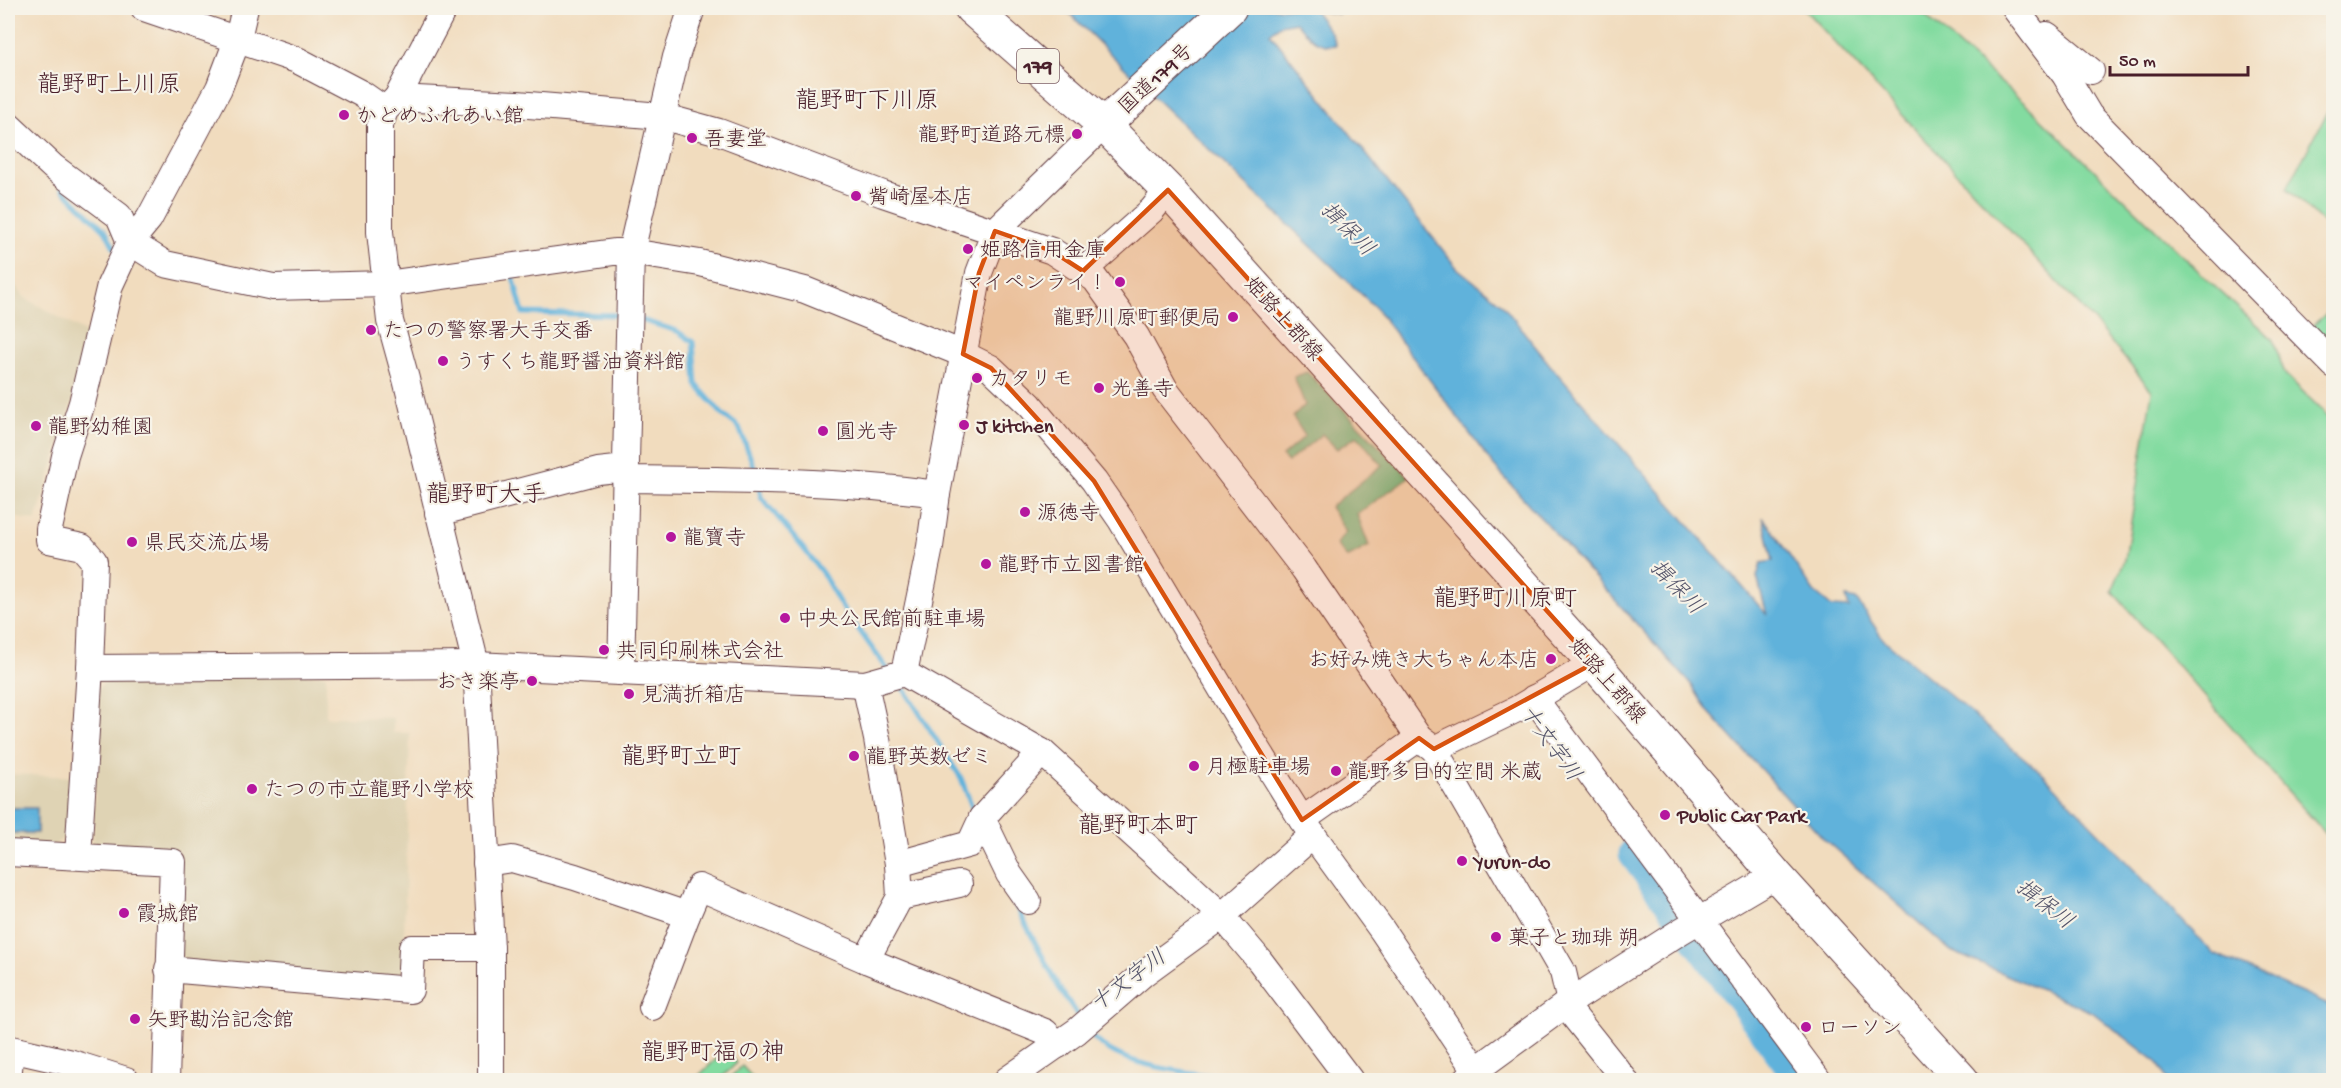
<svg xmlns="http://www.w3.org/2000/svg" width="2341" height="1088" font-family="'Gochi Hand','Klee One',sans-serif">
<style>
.built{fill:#dfd3b4}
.green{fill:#83dba0;stroke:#667d66;stroke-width:1.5}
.forest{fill:#6abb86;stroke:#5a6d58;stroke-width:1.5}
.water{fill:#60b2db;stroke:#556883;stroke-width:1.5}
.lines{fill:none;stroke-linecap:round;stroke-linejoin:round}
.stream{stroke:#60b2db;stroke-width:5}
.river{stroke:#60b2db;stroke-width:33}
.minor-casing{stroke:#633b41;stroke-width:28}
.major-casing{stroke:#633b41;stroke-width:35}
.highway-casing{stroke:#633b41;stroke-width:35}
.minor{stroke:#fff;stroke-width:26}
.major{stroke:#fff;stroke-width:33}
.highway{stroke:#fff;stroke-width:33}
.marked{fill:#d8530f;fill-opacity:0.2;stroke:#d8530f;stroke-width:4.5;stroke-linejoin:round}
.poi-dot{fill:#b5179e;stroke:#f7f3e8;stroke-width:2}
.labels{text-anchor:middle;stroke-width:4.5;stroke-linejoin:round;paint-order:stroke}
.shield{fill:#f7f3e8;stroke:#7e5f64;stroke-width:1.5}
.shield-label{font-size:20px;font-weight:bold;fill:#4a1f2b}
.street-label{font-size:21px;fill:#4a1f2b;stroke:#f7f3e8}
.poi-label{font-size:21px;fill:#4a1f2b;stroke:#f7f3e8;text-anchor:start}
.water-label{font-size:22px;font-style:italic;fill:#525269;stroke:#f7f3e8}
.quarter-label{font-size:24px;fill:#4a1f2b;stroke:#f7f3e8}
</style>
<rect width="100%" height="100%" fill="#f7f3e8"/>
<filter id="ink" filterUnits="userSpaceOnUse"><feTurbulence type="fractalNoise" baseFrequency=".0167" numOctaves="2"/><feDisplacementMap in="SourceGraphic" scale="12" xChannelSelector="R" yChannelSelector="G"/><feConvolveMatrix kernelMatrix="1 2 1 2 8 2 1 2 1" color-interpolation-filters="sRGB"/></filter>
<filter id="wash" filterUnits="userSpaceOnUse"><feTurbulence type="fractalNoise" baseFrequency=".008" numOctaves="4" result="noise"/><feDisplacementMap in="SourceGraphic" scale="24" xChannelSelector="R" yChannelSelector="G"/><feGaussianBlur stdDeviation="1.35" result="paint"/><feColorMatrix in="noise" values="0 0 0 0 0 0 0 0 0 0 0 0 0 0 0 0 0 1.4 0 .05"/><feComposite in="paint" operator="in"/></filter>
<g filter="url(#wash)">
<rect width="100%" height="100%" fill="#f1dcbe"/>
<g class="built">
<polygon points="8,276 25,298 92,336 36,521 8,516"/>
<polygon points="113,674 326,675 326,717 393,718 393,733 410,733 403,970 390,984 179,959 181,857 93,845 98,689"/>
<polygon points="8,774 76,777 74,831 54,845 8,845"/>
</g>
<g class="green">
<polygon points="1803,8 1916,8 2031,109 2211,283 2273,340 2285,374 2333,421 2333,842 2112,591 2125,560 2152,391 2092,319"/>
<polygon points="2333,102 2333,233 2287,188"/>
<polygon points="2333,308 2333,349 2312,326"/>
<polygon points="726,1050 737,1063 719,1080 694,1080"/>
<polygon points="742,1066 755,1080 727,1080"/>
</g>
<polygon class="forest" points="1307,372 1409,477 1357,514 1369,546 1347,558 1336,544 1346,532 1330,507 1382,465 1357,436 1337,449 1322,434 1288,462 1282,456 1305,436 1293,417 1305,405 1294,377"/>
<g class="water">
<path d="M1064,8H1331L1339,14L1314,10L1331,33L1336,45C1317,48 1307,35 1296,22L1280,25L1270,33L1457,268L1501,303L1550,365L1767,615L1757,577L1761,563L1773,561L1763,517L1814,592L1832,607L1849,608L1846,597L1856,599L1883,639L2043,774L2214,954L2333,1007V1080H2167L2158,1063L2092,1012L1951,951L1824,839L1707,710L1691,684L1494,466L1376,308L1153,96Z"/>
<rect x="8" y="808" width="29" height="25"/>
</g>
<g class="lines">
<g class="stream">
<polyline points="62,189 105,230 114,247 118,249"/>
<polyline points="512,273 523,313 623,315"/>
<polyline points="638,319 677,331 693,342 696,384 722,414 739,427 757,475"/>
<polyline points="759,487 761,497 807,553 823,574 840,604 888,670"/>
<polyline points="900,683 961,778 975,815"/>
<polyline points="1013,900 1058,986 1081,1020"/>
<path d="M1087,1030C1118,1072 1191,1070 1238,1080"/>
</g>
<polyline class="river" points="1635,854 1802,1080"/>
</g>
</g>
<g filter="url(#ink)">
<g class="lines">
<g class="minor-casing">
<g id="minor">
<polyline points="144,8 297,60 362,94 385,110"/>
<polyline points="444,8 397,98 385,110 380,125 380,232 390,321 406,379 476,665 491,948 491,1080"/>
<polyline points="2016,10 2065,75 2089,115 2334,365"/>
<polyline points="2047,35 2091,71"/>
<polyline points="397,98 517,104 661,116 719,132 883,194 1052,251 1095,279 1136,336 1165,389 1304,569 1419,738 1434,749 1563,972 1570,1002"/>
<polyline points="8,125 53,167 119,216 130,242 165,264 273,287 386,284 614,252 631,252 700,263 805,290 963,354 991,368 1030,405 1094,481 1121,520 1249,735 1302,820 1382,930 1476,1070"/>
<polyline points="1083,271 1152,210 1168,190"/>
<path d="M625,479C729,480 835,480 937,494"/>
<polyline points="438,513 598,471 626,468"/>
<polyline points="90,668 476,665 865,684 904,673 1042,752 1154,853 1222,916 1260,961 1350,1080"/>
<polyline points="621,672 631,252 676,57 692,8"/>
<polyline points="904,673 930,547 937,494 979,273 995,231 1104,125"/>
<polyline points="865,684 877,739 898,864 900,897 866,960"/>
<polyline points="1534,698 1818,1080"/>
<polyline points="1434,749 1517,709 1594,663"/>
<polyline points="1302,820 1419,738"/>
<polyline points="8,853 173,862 166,1080"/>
<polyline points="78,856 90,668 94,561 82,547 49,540 49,529 65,456 82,403 110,285 130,242 149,219 219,88 238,38 245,8"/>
<polyline points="486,863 512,859 575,877 687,915 699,887 866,960 1045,1032 1058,1045"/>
<polyline points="898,864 970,844 982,818"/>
<polyline points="900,897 959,884"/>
<polyline points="1028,901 1009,874 982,818 1042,752"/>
<polyline points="168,969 410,990 412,948 491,948"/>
<polyline points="1565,1005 1625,1080"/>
<polyline points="652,1007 687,915"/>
<polyline points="8,1080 11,1049 72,1063 126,1080"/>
<polyline points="1007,1080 1077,1031 1144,973 1222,916 1313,835"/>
<polyline points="1466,1080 1476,1070 1565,1005 1681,931 1776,875"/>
</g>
</g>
<g class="major-casing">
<polyline id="major" points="1104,125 1168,190 1594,663 1776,875 1962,1080"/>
</g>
<g class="highway-casing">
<polyline id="highway" points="971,8 1104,125 1230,8"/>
</g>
<use href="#minor" class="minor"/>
<use href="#major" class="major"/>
<use href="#highway" class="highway"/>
</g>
</g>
<path class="marked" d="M1168,190L1594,663L1434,749L1419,738L1302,820L1094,481L991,368L963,354L979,273L995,231L1052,251L1083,271Z"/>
<g class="poi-dot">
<circle cx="344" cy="115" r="6"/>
<circle cx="1077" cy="134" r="6"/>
<circle cx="692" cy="138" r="6"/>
<circle cx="856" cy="196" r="6"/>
<circle cx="968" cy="249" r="6"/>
<circle cx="1120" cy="282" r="6"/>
<circle cx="1233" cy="317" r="6"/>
<circle cx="371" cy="330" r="6"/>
<circle cx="443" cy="361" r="6"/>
<circle cx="977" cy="378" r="6"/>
<circle cx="1099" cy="388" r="6"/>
<circle cx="964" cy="425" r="6"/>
<circle cx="36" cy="426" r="6"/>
<circle cx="823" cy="431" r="6"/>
<circle cx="1025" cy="512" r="6"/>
<circle cx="671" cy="537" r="6"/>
<circle cx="132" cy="542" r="6"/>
<circle cx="986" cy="564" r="6"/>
<circle cx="785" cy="618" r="6"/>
<circle cx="604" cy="650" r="6"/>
<circle cx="1551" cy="659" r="6"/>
<circle cx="532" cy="681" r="6"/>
<circle cx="629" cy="694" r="6"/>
<circle cx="854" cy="756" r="6"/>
<circle cx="1194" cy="766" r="6"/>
<circle cx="1336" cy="771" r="6"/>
<circle cx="252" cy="789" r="6"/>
<circle cx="1665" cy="815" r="6"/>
<circle cx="1462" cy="861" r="6"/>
<circle cx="124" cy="913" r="6"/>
<circle cx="1496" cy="937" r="6"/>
<circle cx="135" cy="1019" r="6"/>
<circle cx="1806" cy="1027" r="6"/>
</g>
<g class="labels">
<rect class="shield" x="1017" y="49" width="42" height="34" rx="4.5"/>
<g class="shield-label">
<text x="1038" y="73">179</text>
</g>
<g class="street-label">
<text transform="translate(1155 78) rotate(-43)" y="7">国道179号</text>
<text transform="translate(1284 318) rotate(48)" y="7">姫路上郡線</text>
<text transform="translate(1608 680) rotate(49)" y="7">姫路上郡線</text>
</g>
<g class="poi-label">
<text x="356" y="122">かどめふれあい館</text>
<text x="1065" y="141" text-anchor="end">龍野町道路元標</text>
<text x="704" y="145">吾妻堂</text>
<text x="868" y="203">觜崎屋本店</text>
<text x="980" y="256">姫路信用金庫</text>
<text x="1108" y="289" text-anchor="end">マイペンライ！</text>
<text x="1221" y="324" text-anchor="end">龍野川原町郵便局</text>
<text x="383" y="337">たつの警察署大手交番</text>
<text x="455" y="368">うすくち龍野醤油資料館</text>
<text x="989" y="385">カタリモ</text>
<text x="1111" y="395">光善寺</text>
<text x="976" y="432">J kitchen</text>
<text x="48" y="433">龍野幼稚園</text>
<text x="835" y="438">圓光寺</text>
<text x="1037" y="519">源徳寺</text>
<text x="683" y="544">龍寶寺</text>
<text x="144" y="549">県民交流広場</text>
<text x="998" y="571">龍野市立図書館</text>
<text x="797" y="625">中央公民館前駐車場</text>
<text x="616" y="657">共同印刷株式会社</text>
<text x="1539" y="666" text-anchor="end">お好み焼き大ちゃん本店</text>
<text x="520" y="688" text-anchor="end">おき楽亭</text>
<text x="641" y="701">見満折箱店</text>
<text x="866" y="763">龍野英数ゼミ</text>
<text x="1206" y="773">月極駐車場</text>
<text x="1348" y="778">龍野多目的空間 米蔵</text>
<text x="264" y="796">たつの市立龍野小学校</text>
<text x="1677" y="822">Public Car Park</text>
<text x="1474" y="868">Yurun-do</text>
<text x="136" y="920">霞城館</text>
<text x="1508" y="944">菓子と珈琲 朔</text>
<text x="147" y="1026">矢野勘治記念館</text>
<text x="1818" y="1034">ローソン</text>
</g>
<g class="water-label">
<text transform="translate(1349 228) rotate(45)" y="8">揖保川</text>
<text transform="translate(1678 586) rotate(46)" y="8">揖保川</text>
<text transform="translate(1552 742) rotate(54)" y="8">十文字川</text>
<text transform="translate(2046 903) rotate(38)" y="8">揖保川</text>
<text transform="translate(1127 979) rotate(-37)" y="8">十文字川</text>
</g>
<g class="quarter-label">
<text x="109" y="91">龍野町上川原</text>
<text x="867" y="107">龍野町下川原</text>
<text x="486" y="501">龍野町大手</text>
<text x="1505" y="605">龍野町川原町</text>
<text x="681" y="763">龍野町立町</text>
<text x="1138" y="832">龍野町本町</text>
<text x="713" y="1059">龍野町福の神</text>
</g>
</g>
<rect width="2341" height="1088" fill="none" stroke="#f7f3e8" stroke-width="30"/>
<path d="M2110 66v9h138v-9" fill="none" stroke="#4a1f2b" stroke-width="3"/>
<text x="2119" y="66" font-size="18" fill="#4a1f2b" stroke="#f7f3e8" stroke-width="4.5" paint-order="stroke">50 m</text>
</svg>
